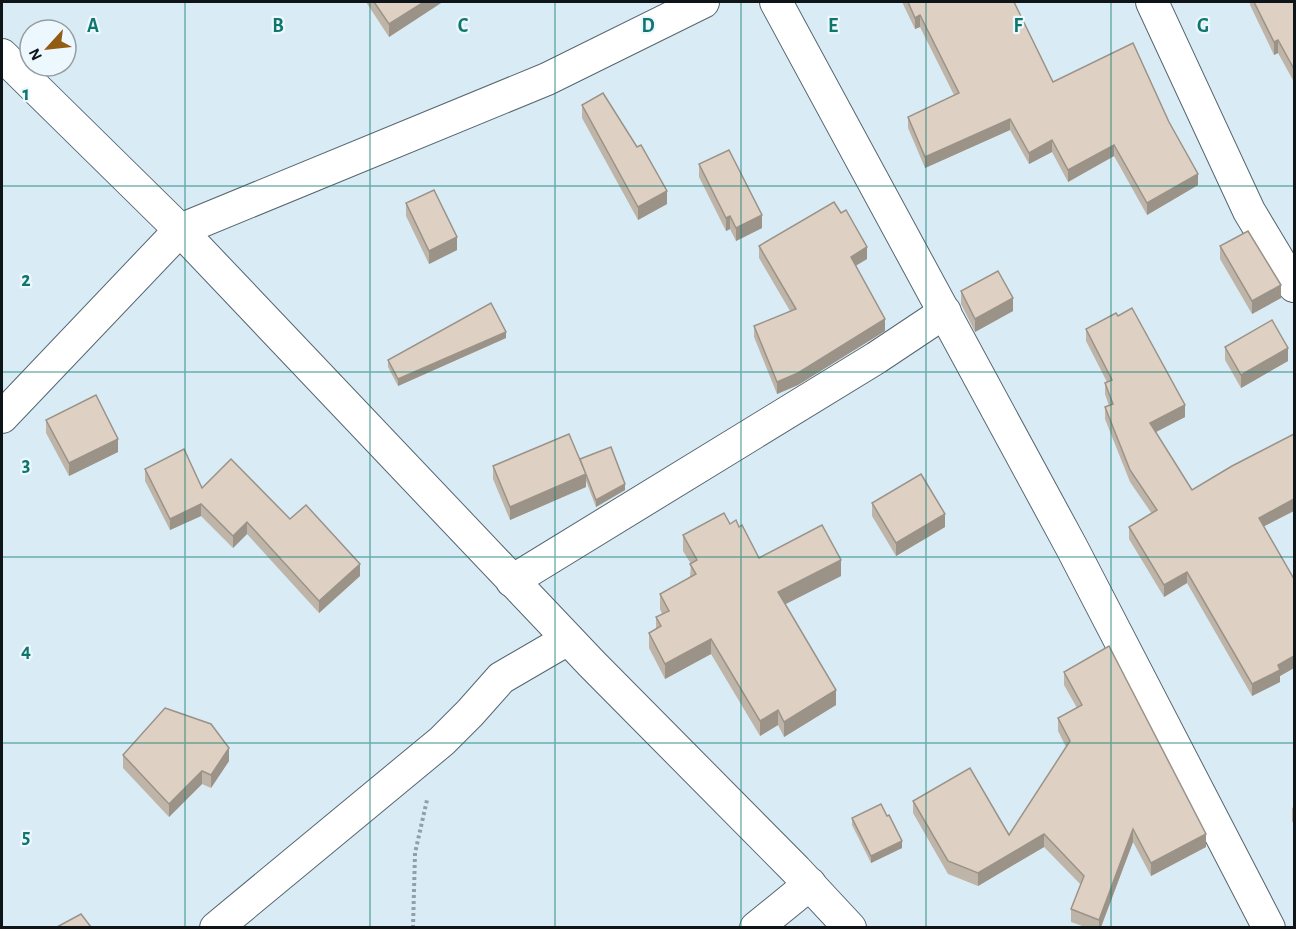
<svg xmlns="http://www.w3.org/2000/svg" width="1296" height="929" font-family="'Alegreya Sans',sans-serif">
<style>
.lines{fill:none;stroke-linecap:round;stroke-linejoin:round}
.street-casing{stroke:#56666f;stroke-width:34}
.path{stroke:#91a0a7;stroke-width:4;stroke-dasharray:3 3;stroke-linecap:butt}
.street{stroke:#fff;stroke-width:32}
.wall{fill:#bfb4a8}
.shaded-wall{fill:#9b9288}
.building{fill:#ded1c3;stroke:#9b9288;stroke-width:1.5}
.grid{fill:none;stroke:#0f766e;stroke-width:1.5;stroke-opacity:0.55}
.grid-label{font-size:20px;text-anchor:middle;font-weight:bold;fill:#0f766e;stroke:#edf8fe;stroke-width:4.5;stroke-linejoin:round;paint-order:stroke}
</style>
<rect width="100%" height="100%" fill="#d9ecf6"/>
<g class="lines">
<g class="street-casing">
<g id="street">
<polyline points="776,2 1072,548 1269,928"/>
<polyline points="1152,2 1249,211 1294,286"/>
<polyline points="2,55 180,230 592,664 796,870 850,928"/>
<polyline points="2,417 180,230 547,79 703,2"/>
<polyline points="512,581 876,358 945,312"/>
<polyline points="216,928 442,741 470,713 501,678 568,639"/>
<polyline points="756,928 810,884"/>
</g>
</g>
<polyline class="path" points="413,928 415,853 427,800"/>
<use href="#street" class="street"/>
</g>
<g class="wall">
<polygon points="366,2 441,2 441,3 389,37"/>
<polygon points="902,2 1014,2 1053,82 1169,122 1198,185 1147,215 1114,156 1068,182 1052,152 1029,164 1010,130 925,168 908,128 908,117 954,95 920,27 915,29"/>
<polygon points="1250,2 1294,2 1294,82 1278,53 1274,55 1250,5"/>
<polygon points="582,105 667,204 638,220 582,118"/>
<polygon points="699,164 762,228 736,241 730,229 726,231 699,177"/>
<polygon points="406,203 457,250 429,264 406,216"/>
<polygon points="759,246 867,259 856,266 885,331 798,385 777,394 754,337 754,326 790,311 759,258"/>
<polygon points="1220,246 1281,298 1252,314 1220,259"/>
<polygon points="961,291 1013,311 975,332 961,304"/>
<polygon points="1086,329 1185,417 1156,432 1192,490 1264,527 1294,579 1294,668 1280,676 1280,682 1252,696 1187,583 1164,597 1129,539 1129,527 1152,514 1130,482 1105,419 1105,407 1109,406 1105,394 1105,383 1107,382 1086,341"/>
<polygon points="506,338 398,386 388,367 388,360"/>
<polygon points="1225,347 1288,361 1241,388 1225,360"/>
<polygon points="46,420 118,452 69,476 46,433"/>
<polygon points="580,460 625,490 596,507 586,481 586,487 510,520 493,479 493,466"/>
<polygon points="145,469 202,488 290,519 360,576 319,613 247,534 233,548 201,516 170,530 145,481"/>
<polygon points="872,503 945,527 896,556 872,516"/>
<polygon points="730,524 739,527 759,558 841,576 785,604 836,705 784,737 778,725 760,736 711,654 665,679 649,648 649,633 656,629 656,617 662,614 660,609 660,594 690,577 691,564 683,551 683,535"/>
<polygon points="1064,672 1206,847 1151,876 1133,842 1101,927 1085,927 1071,922 1071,909 1081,885 1044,847 978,886 948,874 913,813 913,801 1009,835 1066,747 1058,731 1058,718 1077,708 1064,685"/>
<polygon points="123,755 229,761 211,788 202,784 169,817 123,768"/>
<polygon points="1294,807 1294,825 1292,821 1292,808"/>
<polygon points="852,818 902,848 871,863 852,825"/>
</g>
<g class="shaded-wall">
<polygon points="424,2 441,2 441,3 389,37 389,24"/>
<polygon points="920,15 920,27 915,29 915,18"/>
<polygon points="1278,40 1278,53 1274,55 1274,42"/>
<polygon points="1010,119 1010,130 925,168 925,157"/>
<polygon points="1052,140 1052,152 1029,164 1029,153"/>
<polygon points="1114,145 1114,156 1068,182 1068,170"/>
<polygon points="1198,174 1198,185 1147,215 1147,203"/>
<polygon points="667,191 667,204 638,220 638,207"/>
<polygon points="762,215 762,228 736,241 736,228"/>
<polygon points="730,216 730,229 726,231 726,218"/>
<polygon points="457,237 457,250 429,264 429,251"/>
<polygon points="867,247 867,259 851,268 851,257"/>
<polygon points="1281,285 1281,298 1252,314 1252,301"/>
<polygon points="1013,298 1013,311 975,332 975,319"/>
<polygon points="885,319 885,331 798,385 777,394 777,382"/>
<polygon points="506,332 506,338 398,386 398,379"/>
<polygon points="1288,348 1288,361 1241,388 1241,375"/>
<polygon points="1185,405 1185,417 1150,435 1150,423"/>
<polygon points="118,439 118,452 69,476 69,463"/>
<polygon points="586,474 586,487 510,520 510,507"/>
<polygon points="625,484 625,490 596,507 596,500"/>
<polygon points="1294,499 1294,511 1259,529 1259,518"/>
<polygon points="201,504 201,516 170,530 170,519"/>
<polygon points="945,514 945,527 896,556 896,543"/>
<polygon points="247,522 247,534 233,548 233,536"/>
<polygon points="841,560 841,576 778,608 778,592"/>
<polygon points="360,564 360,576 319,613 319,601"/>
<polygon points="1187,572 1187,583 1164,597 1164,585"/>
<polygon points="711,639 711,654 665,679 665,664"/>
<polygon points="1294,656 1294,668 1280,676 1280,682 1252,696 1252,684 1278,665"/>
<polygon points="836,690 836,705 784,737 784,722"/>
<polygon points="778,710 778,725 760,736 760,721"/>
<polygon points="229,748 229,761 211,788 211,775"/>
<polygon points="202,771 202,784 169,817 169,804"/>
<polygon points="1133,829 1133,842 1101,927 1099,927 1099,920"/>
<polygon points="1044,834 1044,847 978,886 978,873"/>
<polygon points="1206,834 1206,847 1151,876 1151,863"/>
<polygon points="902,841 902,848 871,863 871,856"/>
</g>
<g class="building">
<polygon points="374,2 424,2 389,24"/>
<polygon points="908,2 1014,2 1053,82 1133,43 1169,122 1198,174 1147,203 1114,145 1068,170 1052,140 1029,153 1010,119 925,157 908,117 959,93 920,15 915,18"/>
<polygon points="1254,2 1294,2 1294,69 1278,40 1274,42"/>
<polygon points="603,93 637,147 641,145 667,191 638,207 582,105"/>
<polygon points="729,150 762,215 736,228 730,216 726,218 699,164"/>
<polygon points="434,190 457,237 429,251 406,203"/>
<polygon points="834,202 841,213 846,210 867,247 851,257 885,319 798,373 777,382 754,326 796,309 759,246"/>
<polygon points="1248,231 1281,285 1252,301 1220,246"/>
<polygon points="998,271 1013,298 975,319 961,291"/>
<polygon points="491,303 506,332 398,379 388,360"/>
<polygon points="1132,308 1185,405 1150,423 1192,490 1232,466 1294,434 1294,499 1259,518 1294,579 1294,656 1278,665 1280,670 1252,684 1187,572 1164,585 1129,527 1157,510 1130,470 1105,407 1113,404 1105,383 1112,380 1086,329 1116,313 1118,316"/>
<polygon points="1272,320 1288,348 1241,375 1225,347"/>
<polygon points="96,395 118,439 69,463 46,420"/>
<polygon points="569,434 586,474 510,507 493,466"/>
<polygon points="611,447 625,484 596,500 580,459"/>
<polygon points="184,449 202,488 231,459 290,519 306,505 360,564 319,601 247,522 233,536 201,504 170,519 145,469"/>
<polygon points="921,474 945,514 896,543 872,503"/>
<polygon points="724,513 730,524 736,520 739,527 742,525 759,558 822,525 841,560 778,592 836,690 784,722 778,710 760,721 711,639 665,664 649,633 661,626 656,617 669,611 660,594 696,574 690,564 697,560 683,535"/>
<polygon points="1109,646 1206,834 1151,863 1133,829 1099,920 1071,909 1084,876 1044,834 978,873 948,861 913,801 970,768 1009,835 1070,741 1058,718 1082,705 1064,672"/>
<polygon points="165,708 211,724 229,748 211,775 202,771 169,804 123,755"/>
<polygon points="881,804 887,816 889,815 902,841 871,856 852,818"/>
<polygon points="81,914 91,927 57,927"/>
</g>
<path class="grid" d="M185,2V928M370,2V928M555,2V928M741,2V928M926,2V928M1111,2V928M2,186H1294M2,372H1294M2,557H1294M2,743H1294"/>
<g class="grid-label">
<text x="93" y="32">A</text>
<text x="278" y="32">B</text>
<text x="463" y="32">C</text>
<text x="648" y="32">D</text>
<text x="833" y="32">E</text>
<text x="1018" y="32">F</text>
<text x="1203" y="32">G</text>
<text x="26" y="100">1</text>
<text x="26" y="286">2</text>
<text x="26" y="471">3</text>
<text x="26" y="657">4</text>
<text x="26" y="843">5</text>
</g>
<rect width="1296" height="929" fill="none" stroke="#0e1518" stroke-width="6"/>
<g transform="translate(48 48) rotate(243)"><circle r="28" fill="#edf8fe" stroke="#949da2" stroke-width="1.5"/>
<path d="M0-4.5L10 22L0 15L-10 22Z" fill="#925d12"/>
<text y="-9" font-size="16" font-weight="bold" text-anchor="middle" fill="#0e1518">N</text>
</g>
</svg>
